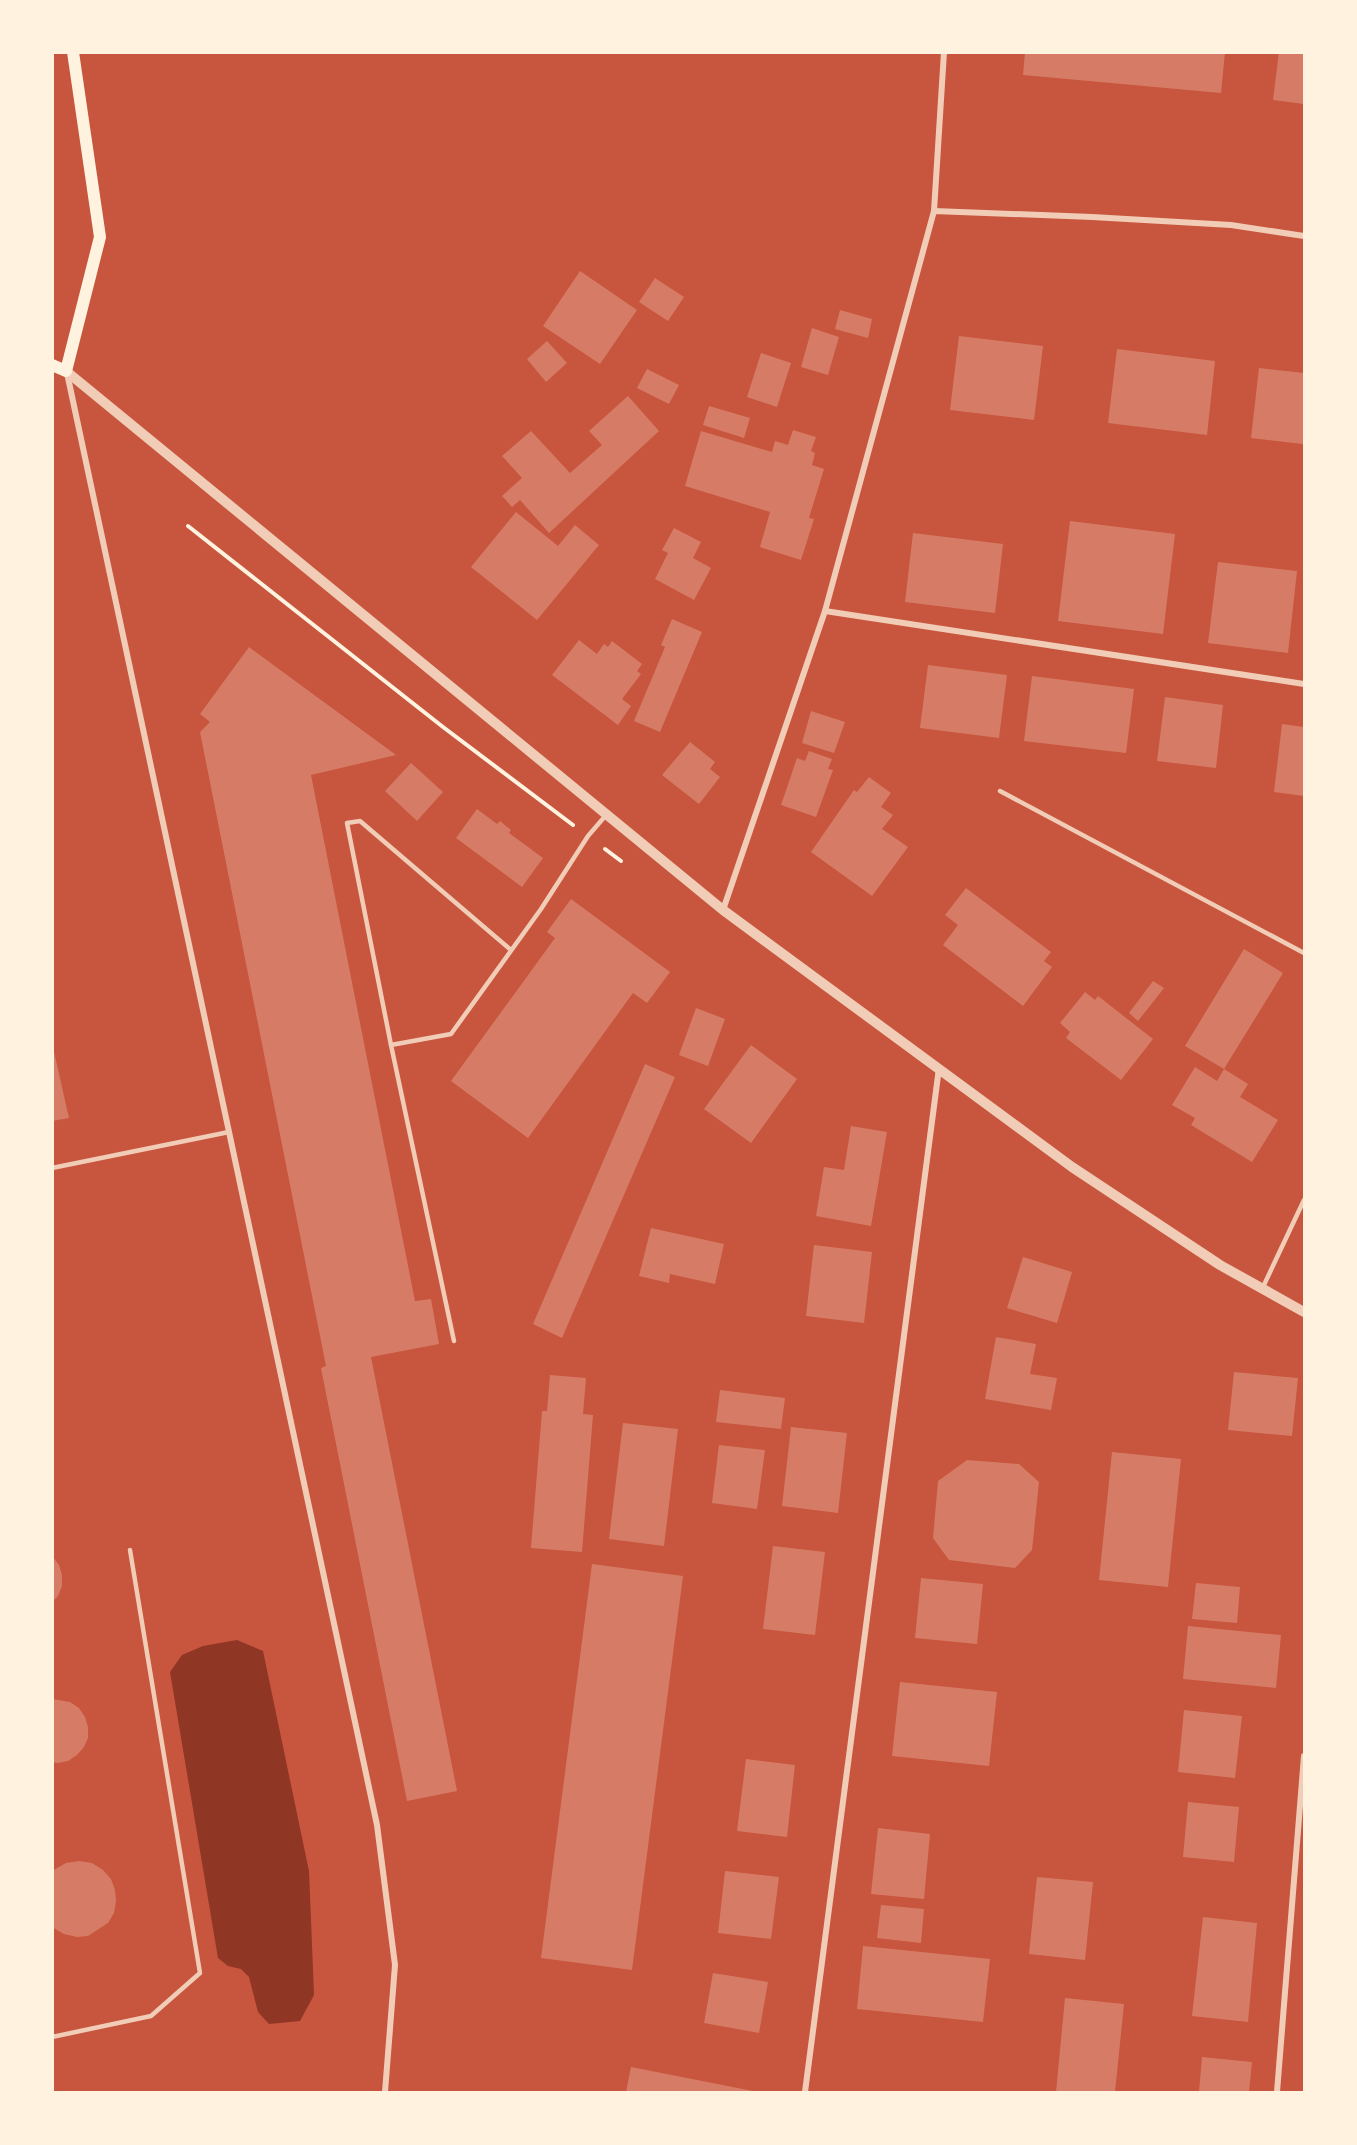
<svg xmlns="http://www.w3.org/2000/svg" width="1357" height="2145" viewBox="0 0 1357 2145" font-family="Ubuntu,sans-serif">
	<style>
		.water { fill: #8f3625 }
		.building { fill: #d67c66 }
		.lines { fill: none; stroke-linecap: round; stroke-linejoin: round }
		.path { stroke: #fff3e0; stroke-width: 4 }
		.service { stroke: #f1ccb7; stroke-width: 4.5 }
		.minor { stroke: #f1ccb7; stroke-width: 6 }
		.tertiary { stroke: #f1ccb7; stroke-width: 10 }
		.secondary { stroke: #fff3e0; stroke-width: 12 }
	</style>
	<rect width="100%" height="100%" fill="#c8553d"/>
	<polygon class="water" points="237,1640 263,1651 309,1871 314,1995 300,2021 269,2024 258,2012 249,1977 241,1969 228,1966 218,1958 170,1672 182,1655 203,1646"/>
	<g class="building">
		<polygon points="1025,52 1225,52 1221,93 1023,75"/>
		<polygon points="1279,52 1304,52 1304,104 1273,100"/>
		<polygon points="580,271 637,310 600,364 543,326"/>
		<polygon points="655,278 684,297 668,321 639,302"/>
		<polygon points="840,310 872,319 868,338 835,329"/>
		<polygon points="812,328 839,337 828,375 801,367"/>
		<polygon points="959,336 1043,346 1034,420 950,410"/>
		<polygon points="547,341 567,363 546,382 527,359"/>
		<polygon points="1117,349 1215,361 1207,435 1108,423"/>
		<polygon points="761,353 791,363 777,407 747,397"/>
		<polygon points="1259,368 1304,373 1304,428 1303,444 1251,438"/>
		<polygon points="647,369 679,385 669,404 637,388"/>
		<polygon points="628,396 659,431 549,533 520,500 512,507 502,496 522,478 502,456 531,431 570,473 602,445 589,431"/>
		<polygon points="709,406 750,418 744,438 703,425"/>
		<polygon points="793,430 816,437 811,451 815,453 812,465 824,469 809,518 814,519 801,560 760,547 770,512 685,486 701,431 772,452 775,441 788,445"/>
		<polygon points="516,512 558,546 575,525 599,545 537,620 471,567"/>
		<polygon points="1070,521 1175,534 1163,634 1058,621"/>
		<polygon points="674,528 701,542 693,558 711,568 694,600 655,579 668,553 662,550"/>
		<polygon points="913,533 1003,544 995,613 905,602"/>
		<polygon points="1218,562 1297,571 1288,653 1208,643"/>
		<polygon points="672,619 702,632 660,732 634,721 665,647 661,645"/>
		<polygon points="579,640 597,654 604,644 608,647 612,641 642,664 637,671 641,674 622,699 631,706 618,725 552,675"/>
		<polygon points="249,647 396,755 311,775 415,1301 431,1299 439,1344 371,1357 457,1791 407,1801 321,1368 326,1366 200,732 210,722 200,714"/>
		<polygon points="928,665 1007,675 999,738 920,728"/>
		<polygon points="1032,676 1134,689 1126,753 1024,741"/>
		<polygon points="1165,697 1223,705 1216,768 1157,761"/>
		<polygon points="811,711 845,722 834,753 802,743"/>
		<polygon points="1282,724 1304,727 1304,796 1274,792"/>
		<polygon points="690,742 715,762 710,769 720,777 699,804 662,775"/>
		<polygon points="809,751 832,759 828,769 833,770 816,817 781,805 797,758 805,761"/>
		<polygon points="411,763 443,792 417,821 385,791"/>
		<polygon points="869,777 891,793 881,807 893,815 882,829 908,847 872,896 811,852 854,790 857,792"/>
		<polygon points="477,809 497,824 500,821 511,830 509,833 543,858 522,887 456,838"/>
		<polygon points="966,888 1051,952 1044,961 1052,967 1023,1006 943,945 958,925 945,915"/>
		<polygon points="571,899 670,972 647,1003 633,993 528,1138 451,1081 555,938 547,932"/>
		<polygon points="1244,949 1283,973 1224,1069 1248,1084 1240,1097 1278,1120 1252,1162 1191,1125 1195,1118 1172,1105 1195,1067 1217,1081 1224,1069 1185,1046"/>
		<polygon points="1153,981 1164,988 1138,1021 1129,1013"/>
		<polygon points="1085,992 1095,1000 1098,996 1153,1039 1121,1080 1066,1038 1070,1032 1060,1023"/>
		<polygon points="696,1008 725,1019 708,1066 679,1055"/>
		<polygon points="52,1043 69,1118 52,1121"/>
		<polygon points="751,1045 797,1079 751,1143 704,1109"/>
		<polygon points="645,1064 675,1077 562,1338 533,1324"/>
		<polygon points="851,1126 887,1132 871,1226 816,1216 824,1167 844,1170"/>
		<polygon points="651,1228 724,1244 715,1284 670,1274 669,1283 639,1276"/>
		<polygon points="814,1245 872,1252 864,1323 806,1316"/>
		<polygon points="1023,1257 1072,1272 1057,1323 1007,1308"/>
		<polygon points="996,1337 1036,1344 1030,1374 1057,1378 1051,1410 985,1399"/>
		<polygon points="1234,1372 1298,1378 1292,1436 1228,1430"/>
		<polygon points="550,1375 586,1378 583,1414 593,1415 582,1552 531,1548 542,1411 547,1411"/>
		<polygon points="720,1390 785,1398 781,1429 716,1422"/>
		<polygon points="623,1423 678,1429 664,1546 609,1539"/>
		<polygon points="791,1427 847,1433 838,1513 782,1506"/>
		<polygon points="719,1445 765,1450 757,1509 712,1503"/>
		<polygon points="1112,1452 1181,1459 1168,1587 1099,1580"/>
		<polygon points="967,1460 1019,1464 1039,1482 1032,1550 1015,1568 949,1560 933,1538 938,1481"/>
		<polygon points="773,1546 825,1552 815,1635 763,1629"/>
		<polygon points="52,1556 59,1565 62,1575 62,1586 58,1596 52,1602"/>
		<polygon points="592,1564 683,1576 632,1970 541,1958"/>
		<polygon points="921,1578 983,1584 977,1644 915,1638"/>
		<polygon points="1196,1583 1240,1587 1237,1623 1192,1619"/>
		<polygon points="1188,1626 1281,1635 1276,1688 1183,1679"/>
		<polygon points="900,1682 997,1692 989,1766 892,1756"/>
		<polygon points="52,1699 70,1702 79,1708 85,1717 88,1727 88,1738 84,1747 77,1755 68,1761 58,1763 52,1762"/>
		<polygon points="1184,1710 1242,1716 1235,1778 1178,1772"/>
		<polygon points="746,1759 795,1765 787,1837 737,1831"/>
		<polygon points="1188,1802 1239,1807 1234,1862 1183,1857"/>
		<polygon points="878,1828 930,1834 924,1899 871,1894"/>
		<polygon points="79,1861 92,1863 103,1870 111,1879 115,1890 116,1901 114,1913 108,1923 88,1936 77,1937 64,1934 52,1927 52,1871 66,1863"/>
		<polygon points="725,1871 779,1877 771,1939 718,1933"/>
		<polygon points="1037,1877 1093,1882 1085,1960 1029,1954"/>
		<polygon points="881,1905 924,1909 921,1943 877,1938"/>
		<polygon points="1203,1917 1257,1923 1248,2022 1192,2016"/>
		<polygon points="863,1946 990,1959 983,2022 857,2009"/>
		<polygon points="713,1973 768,1982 759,2033 704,2023"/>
		<polygon points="1065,1998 1124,2004 1115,2092 1056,2092"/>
		<polygon points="1202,2057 1252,2062 1249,2092 1199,2092"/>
		<polygon points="631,2067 753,2091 753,2092 626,2092"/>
	</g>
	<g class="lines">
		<g class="path">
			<polyline points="188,526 443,727 573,825"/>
			<polyline points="605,849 621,861"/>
		</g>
		<g class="service">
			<polyline points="1000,791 1304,953"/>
			<polyline points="391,1045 347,823 360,821 511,950"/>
			<polyline points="52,1168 229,1132"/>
			<polyline points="1263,1287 1304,1200"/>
			<polyline points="454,1341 391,1045 451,1034 541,909 588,836 607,814"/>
			<polyline points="52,2037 151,2016 200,1973 130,1550"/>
		</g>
		<g class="minor">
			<polyline points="934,211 944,52"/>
			<polyline points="67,373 377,1825 395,1965 385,2092"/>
			<polyline points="825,611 1304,684"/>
			<polyline points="723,910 825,611 934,211 1092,217 1231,225 1304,236"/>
			<polyline points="805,2092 939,1068"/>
			<polyline points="1277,2092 1304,1756"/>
		</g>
		<polyline class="tertiary" points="66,371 723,910 1072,1167 1220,1265 1304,1312"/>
		<polyline class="secondary" points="52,365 66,371 100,237 73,52"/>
	</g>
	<rect width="1357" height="2145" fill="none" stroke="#fff3e0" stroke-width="108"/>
</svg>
